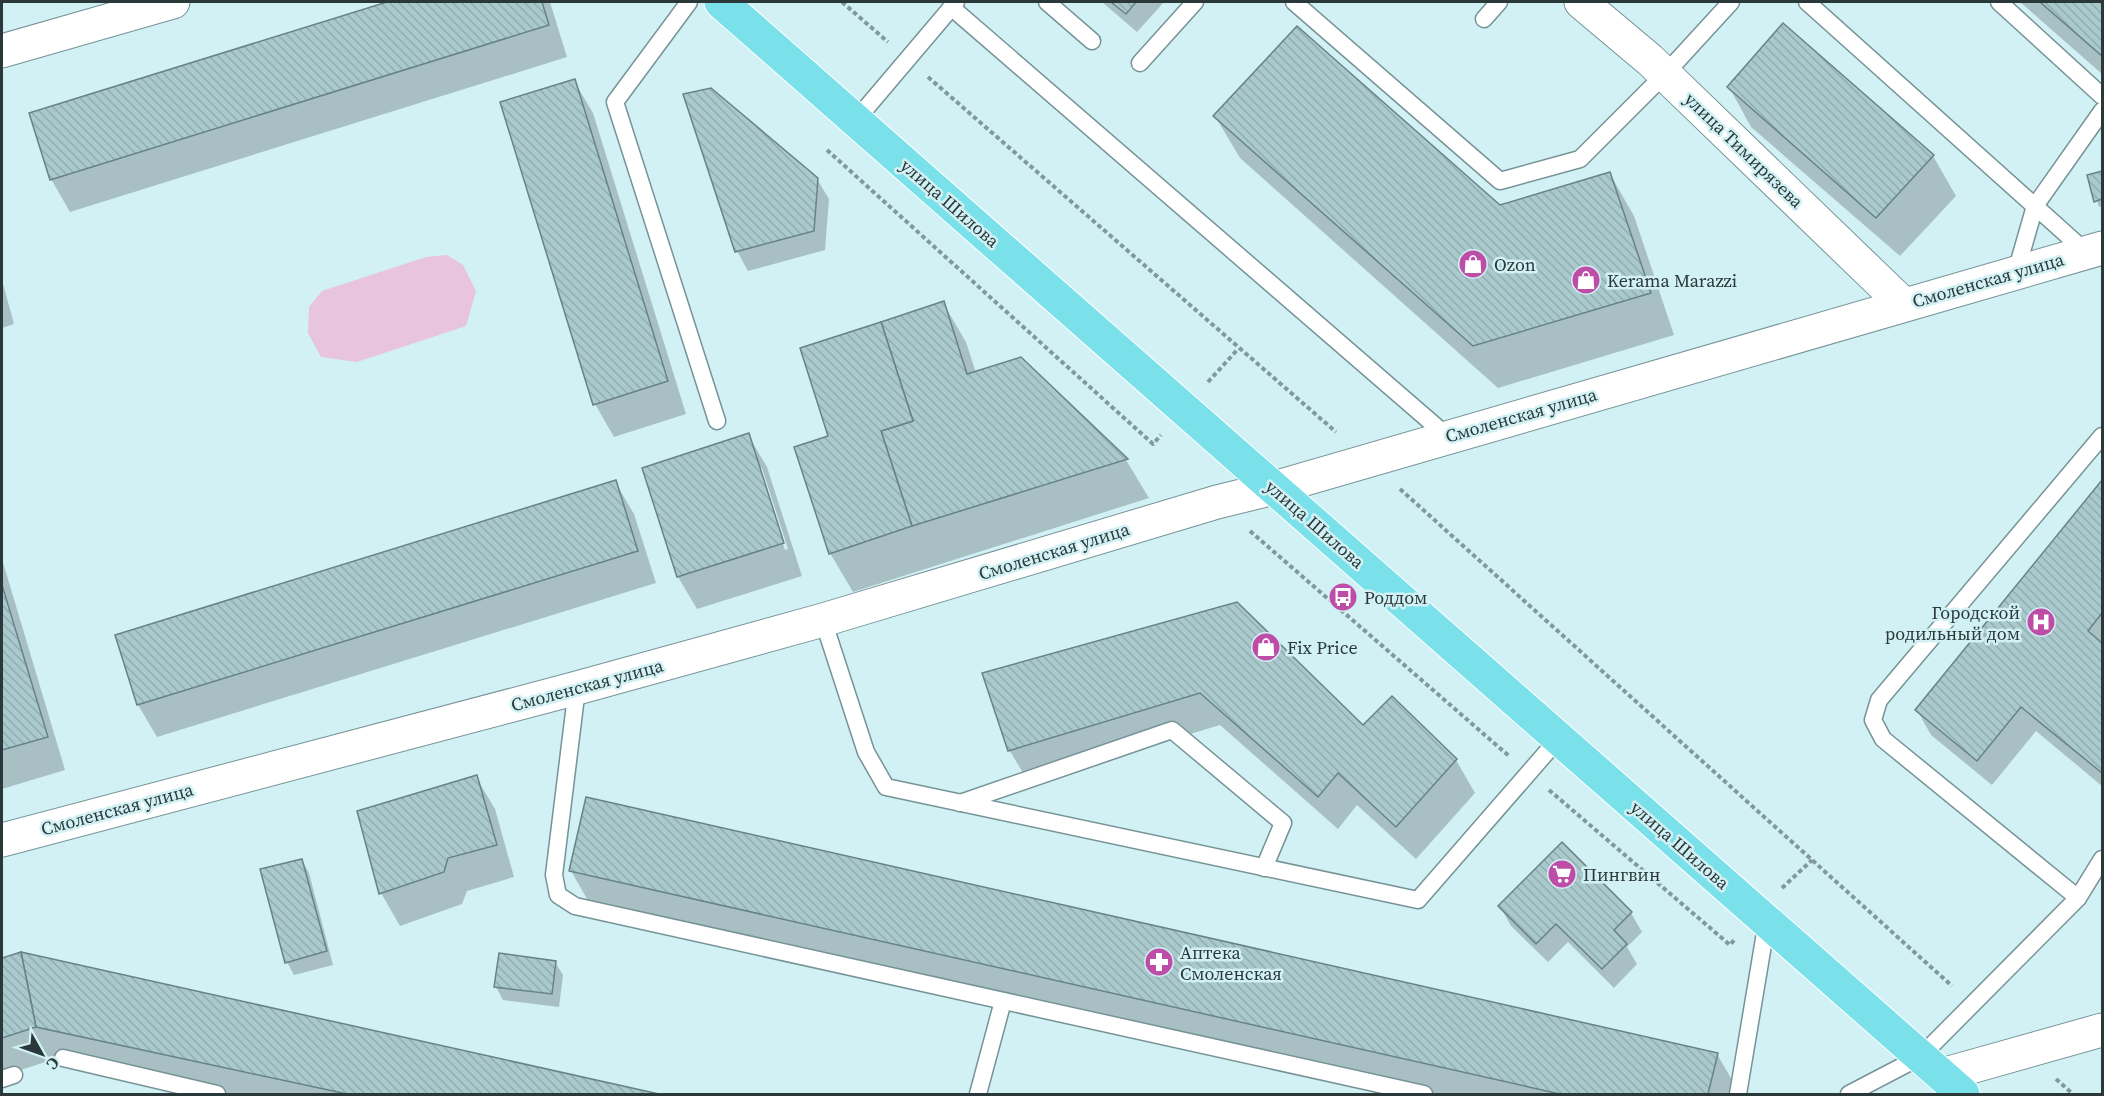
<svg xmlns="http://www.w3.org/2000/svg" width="2104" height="1096" viewBox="0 0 2104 1096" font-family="'Source Serif 4',serif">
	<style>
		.grass { fill: #e8c4de }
		.shadow { fill: #0003; fill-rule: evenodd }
		.building { fill: url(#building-back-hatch); stroke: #678387; stroke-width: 1.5 }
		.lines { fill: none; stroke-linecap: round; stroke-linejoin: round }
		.service-casing { stroke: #769397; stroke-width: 19 }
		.minor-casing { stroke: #769397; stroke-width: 35 }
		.primary-casing { stroke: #fff; stroke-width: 35 }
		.path { stroke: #82999b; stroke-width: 4; stroke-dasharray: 4.5 3; stroke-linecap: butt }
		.service { stroke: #fff; stroke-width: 16 }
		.minor { stroke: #fff; stroke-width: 33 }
		.primary { stroke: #7ae1eb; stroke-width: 33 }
		.labels { text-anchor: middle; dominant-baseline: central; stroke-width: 5; stroke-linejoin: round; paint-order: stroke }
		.street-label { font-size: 18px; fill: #2b3839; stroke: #d2f1f5 }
		.poi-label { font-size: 18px; fill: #2b3839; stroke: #d2f1f5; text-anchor: start }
	</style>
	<defs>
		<pattern id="building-back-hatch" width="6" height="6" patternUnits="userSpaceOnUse" patternTransform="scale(1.5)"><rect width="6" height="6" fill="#aac9cc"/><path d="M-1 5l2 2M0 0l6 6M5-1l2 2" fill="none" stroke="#92adb0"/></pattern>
	</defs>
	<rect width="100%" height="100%" fill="#d2f1f5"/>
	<polygon class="grass" points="447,255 463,265 476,291 466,326 357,362 321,357 308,333 309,307 322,291 426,257"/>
	<g class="shadow">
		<polygon points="392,2 550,2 567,57 70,212 51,179 31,114"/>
		<polygon points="1102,2 1164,2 1137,32"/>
		<polygon points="2020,2 2102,2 2102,74"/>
		<polygon points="1783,25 1933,156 1956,196 1900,256 1751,127 1729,87"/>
		<polygon points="574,81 593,113 686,414 614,437 595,404"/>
		<polygon points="1215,116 1500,207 1610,174 1634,216 1674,335 1498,388 1240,158"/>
		<polygon points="2102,172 2102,206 2099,207 2089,176"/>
		<polygon points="817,179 829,199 825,250 748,271 737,251"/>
		<polygon points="2,280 14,324 2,328"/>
		<polygon points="943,303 966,342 976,373 1021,359 1126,460 1149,498 853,592 830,553 830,437"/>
		<path d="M748 435 767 467 802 576 697 609 678 577 644 469ZM759 468H762L788 549 785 550Z"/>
		<polygon points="615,482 634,514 656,583 157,737 138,705 117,636"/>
		<polygon points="2102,483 2102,786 2036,731 1992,785 1931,735 1917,710"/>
		<polygon points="2,559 65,770 2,789"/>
		<polygon points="1236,603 1363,727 1456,760 1475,793 1416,859 1357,805 1338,829 1220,725 1029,783 1010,751 984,674"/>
		<polygon points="476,777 495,809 514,877 467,891 462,904 400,926 381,893"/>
		<polygon points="1562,844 1631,913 1642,932 1627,947 1637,964 1614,988 1568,942 1548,962 1511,926 1500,906"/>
		<polygon points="302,860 309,873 333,965 294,975 287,962"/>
		<polygon points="571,871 1717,1054 1736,1087 1734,1094 1435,1094 590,904"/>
		<polygon points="21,954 652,1094 217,1094 55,1059 2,1076 2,960"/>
		<polygon points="555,962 563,975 559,1007 503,1000 496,987"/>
	</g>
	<g class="building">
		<polygon points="387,2 542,2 549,25 50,180 29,113"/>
		<polygon points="1111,2 1136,2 1126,14"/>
		<polygon points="2040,2 2102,2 2102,56"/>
		<polygon points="1783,23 1934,155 1876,218 1727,87"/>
		<polygon points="1297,26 1500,205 1610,172 1651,293 1473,346 1213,116"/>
		<polygon points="575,79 668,381 593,405 500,102"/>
		<polygon points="711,88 818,178 814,231 735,252 683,94"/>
		<polygon points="2102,171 2102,199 2094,202 2087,175"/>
		<polygon points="944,301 967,374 1021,357 1128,459 912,526 881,431 913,421 881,322"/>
		<polygon points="881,322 913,421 881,431 912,526 829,554 794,447 828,436 800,348"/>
		<polygon points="749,433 784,543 677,577 642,468"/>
		<polygon points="616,480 638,551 137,705 115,635"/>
		<polygon points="2102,480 2102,613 2088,631 2102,643 2102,773 2021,707 1977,761 1915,710"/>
		<polygon points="2,585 48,737 2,750"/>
		<polygon points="1237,602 1363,725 1392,696 1457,759 1396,827 1338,773 1318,797 1200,693 1008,751 982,673"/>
		<polygon points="477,775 497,845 448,858 444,872 379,894 357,811"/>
		<polygon points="586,797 1718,1053 1708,1094 1560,1094 569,871"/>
		<polygon points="1562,842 1632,912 1614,930 1627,944 1602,969 1556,924 1536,944 1498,906"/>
		<polygon points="302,859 327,951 285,963 260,869"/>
		<polygon points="21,952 659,1094 347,1094 36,1027"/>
		<polygon points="21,952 36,1027 2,1038 2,958"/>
		<polygon points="499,953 556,961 552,994 494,987"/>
	</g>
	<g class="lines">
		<g class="service-casing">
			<g id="service">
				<polyline points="689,2 615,102 717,421"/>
				<polyline points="1047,2 1092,41"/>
				<polyline points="1294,2 1500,181 1580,159 1665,74 1731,2"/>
				<polyline points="1807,2 2086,252"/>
				<polyline points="1999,2 2102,96"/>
				<polyline points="951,7 1447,436"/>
				<polyline points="1484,19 1499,2"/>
				<polyline points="1140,63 1195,2"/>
				<polyline points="856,120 956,2"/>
				<polyline points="2016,272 2035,206 2102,111"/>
				<polyline points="823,620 866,752 886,787 1418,900 1559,738"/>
				<polyline points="577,688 554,875 558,895 575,906 1424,1094"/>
				<polyline points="960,803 1172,730 1283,823 1264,868"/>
				<polyline points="2078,898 1883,739 1873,720 1879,700 2102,436"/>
				<polyline points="63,1058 217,1094"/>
				<polyline points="2,1079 14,1075"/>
				<polyline points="978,1094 1003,1001"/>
				<polyline points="1738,1094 1767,921"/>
				<polyline points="1849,1094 1920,1057 2078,898 2102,859"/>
			</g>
		</g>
		<g class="minor-casing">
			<g id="minor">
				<polyline points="1581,2 1650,60 1903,304"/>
				<polyline points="2,51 173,2"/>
				<polyline points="2,840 577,688 823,620 1217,502 1274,488 2102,248"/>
				<polyline points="1942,1075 2102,1030"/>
			</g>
		</g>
		<g class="primary-casing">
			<polyline id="primary" points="721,2 1963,1094"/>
		</g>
		<g class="path">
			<polyline points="842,2 888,42"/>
			<polyline points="928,77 1336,432"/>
			<polyline points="827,150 1153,444 1161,435"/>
			<polyline points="1208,382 1238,349"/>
			<polyline points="1400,489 1952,986"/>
			<polyline points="1250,531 1509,756"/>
			<polyline points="1549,790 1730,945 1734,940"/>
			<polyline points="1782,888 1812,860"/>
			<polyline points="2056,1079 2073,1094"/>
		</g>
		<use href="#service" class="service"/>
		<use href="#minor" class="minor"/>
		<use href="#primary" class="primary"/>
	</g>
	<defs>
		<g id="shop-disc" transform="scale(1.5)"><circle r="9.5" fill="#be4da8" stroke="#d2f1f5"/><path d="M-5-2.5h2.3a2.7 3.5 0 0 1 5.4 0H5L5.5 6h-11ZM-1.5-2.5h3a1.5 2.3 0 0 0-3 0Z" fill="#fff"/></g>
		<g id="bus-disc" transform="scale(1.5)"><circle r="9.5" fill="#be4da8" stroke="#d2f1f5"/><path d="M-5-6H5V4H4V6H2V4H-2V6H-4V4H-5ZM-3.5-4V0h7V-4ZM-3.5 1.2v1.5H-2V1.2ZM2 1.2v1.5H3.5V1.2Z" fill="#fff"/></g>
		<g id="hospital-disc" transform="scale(1.5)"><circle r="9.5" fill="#be4da8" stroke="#d2f1f5"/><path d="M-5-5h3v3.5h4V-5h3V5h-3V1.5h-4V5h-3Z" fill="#fff"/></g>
		<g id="supermarket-disc" transform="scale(1.5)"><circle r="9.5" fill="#be4da8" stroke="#d2f1f5"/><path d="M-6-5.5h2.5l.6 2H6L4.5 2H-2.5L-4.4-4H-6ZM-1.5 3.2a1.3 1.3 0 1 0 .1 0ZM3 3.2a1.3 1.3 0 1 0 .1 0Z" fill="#fff"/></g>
		<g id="pharmacy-disc" transform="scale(1.5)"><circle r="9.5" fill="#be4da8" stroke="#d2f1f5"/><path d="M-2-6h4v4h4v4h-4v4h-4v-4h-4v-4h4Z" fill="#fff"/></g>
	</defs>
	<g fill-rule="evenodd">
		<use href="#shop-disc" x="1473" y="264"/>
		<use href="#shop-disc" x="1586" y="280"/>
		<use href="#bus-disc" x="1343" y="597"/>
		<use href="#hospital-disc" x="2041" y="622"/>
		<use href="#shop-disc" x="1266" y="647"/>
		<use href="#supermarket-disc" x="1562" y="874"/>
		<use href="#pharmacy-disc" x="1159" y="962"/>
	</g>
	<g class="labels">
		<g class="street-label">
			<text transform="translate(1744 150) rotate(44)">улица Тимирязева</text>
			<text transform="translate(950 203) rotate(41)">улица Шилова</text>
			<text transform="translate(1988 280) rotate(-16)">Смоленская улица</text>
			<text transform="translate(1521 415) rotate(-16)">Смоленская улица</text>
			<text transform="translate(1315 524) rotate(41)">улица Шилова</text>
			<text transform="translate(1054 551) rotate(-17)">Смоленская улица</text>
			<text transform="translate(587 685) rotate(-15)">Смоленская улица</text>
			<text transform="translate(117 809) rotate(-15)">Смоленская улица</text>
			<text transform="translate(1680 845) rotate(41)">улица Шилова</text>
		</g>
		<g class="poi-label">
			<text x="1494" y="264">Ozon</text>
			<text x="1607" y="280">Kerama Marazzi</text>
			<text x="1364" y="597">Роддом</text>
			<text x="2020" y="612" text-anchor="end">Городской<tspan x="2020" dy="21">родильный дом</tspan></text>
			<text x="1287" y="647">Fix Price</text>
			<text x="1583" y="874">Пингвин</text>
			<text x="1180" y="952">Аптека<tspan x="1180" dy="21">Смоленская</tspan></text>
		</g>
	</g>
	<rect width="2104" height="1096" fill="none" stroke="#2b3839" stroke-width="6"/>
	<g transform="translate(42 1054) rotate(130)" stroke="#d2f1f5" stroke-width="4.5" paint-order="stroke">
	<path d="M0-4.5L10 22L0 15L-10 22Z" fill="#2b3839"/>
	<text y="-9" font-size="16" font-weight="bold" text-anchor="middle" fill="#2b3839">С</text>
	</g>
</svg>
